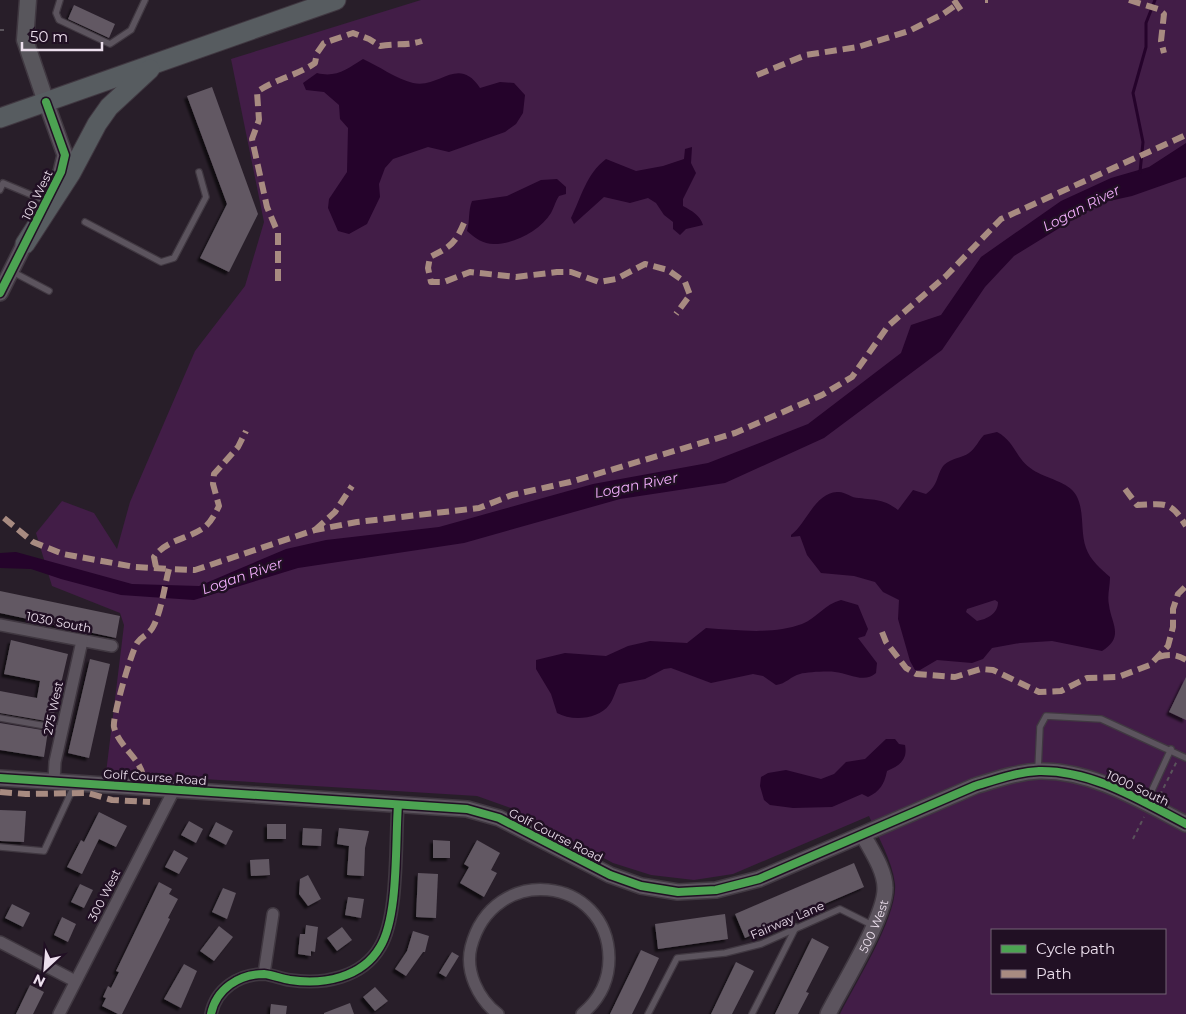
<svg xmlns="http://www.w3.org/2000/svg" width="1186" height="1014" viewBox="0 0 1186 1014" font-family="Montserrat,sans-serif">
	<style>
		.green { fill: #421d47; fill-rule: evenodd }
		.water { fill: #25032b; fill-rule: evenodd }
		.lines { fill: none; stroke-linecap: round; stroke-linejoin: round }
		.stream { stroke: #25032b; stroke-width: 3 }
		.building { fill: #625863; filter: url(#shadow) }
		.service-casing { stroke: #403841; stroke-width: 8 }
		.minor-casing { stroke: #403841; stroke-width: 14 }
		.tertiary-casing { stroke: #403841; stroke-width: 18 }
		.secondary-casing { stroke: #403841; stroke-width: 19 }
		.trunk-casing { stroke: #403841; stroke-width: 21 }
		.path { stroke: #5a545b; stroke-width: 2; stroke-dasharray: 4 4; stroke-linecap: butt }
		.service { stroke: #5c545e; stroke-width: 5.5 }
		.minor { stroke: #5c545e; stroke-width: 11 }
		.tertiary { stroke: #5c545e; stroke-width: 15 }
		.secondary { stroke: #58565c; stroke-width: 16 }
		.trunk { stroke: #575c60; stroke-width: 19 }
		.quiet { stroke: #a88b81; stroke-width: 6; stroke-dasharray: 12 6; stroke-linecap: butt }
		.cycleway-casing { stroke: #211024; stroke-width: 11 }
		.cycleway { stroke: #4ca352; stroke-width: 8 }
		.labels { text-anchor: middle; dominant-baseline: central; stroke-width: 5; stroke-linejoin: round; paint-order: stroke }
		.street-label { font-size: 12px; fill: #ecdfed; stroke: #211024 }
		.water-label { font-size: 14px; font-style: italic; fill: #f3affd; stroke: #211024 }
	</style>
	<defs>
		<filter id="shadow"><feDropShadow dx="-3" dy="3" stdDeviation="1" flood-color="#0009"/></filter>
	</defs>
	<rect width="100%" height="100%" fill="#281e29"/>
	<path class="green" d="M421 0H1186V1014H840C855 984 898 916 895 884 892 860 878 837 869 816L733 874 694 880 651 875 613 863 511 808 477 796 106 773 124 625 120 613 52 586 36 533 62 501 94 513 117 549 130 502 195 351 245 286 264 222 231 59ZM992 930H1165V993H992Z"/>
	<g class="water">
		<path d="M363 59C379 66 396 79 413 83 440 89 458 55 480 88L500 82 514 83 525 95 523 113 516 124 505 132 449 152 428 147 393 159 385 168 379 184 380 197 367 224 349 234 338 231 328 208 329 199 347 172 348 128 340 119 339 105 324 92 306 90 303 83 317 73C336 78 347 69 363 59Z"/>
		<polygon points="1186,143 1186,177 1132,196 1100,203 1014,256 985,287 942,350 824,438 725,483 620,499 464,543 298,568 194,600 121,595 61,579 31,569 0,568 0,553 16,552 132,584 199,586 286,549 326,540 439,527 593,484 708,463 808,424 901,353 911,325 941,315 981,257 1061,201 1111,178 1149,167"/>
		<path d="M692 147 691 163 696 173 683 199V206C692 211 700 215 703 225L686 229 680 235 673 229V222L664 215 656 203 648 198 630 203 604 197 574 224 571 218C581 198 586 174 606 159L636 171 663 166 684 159 685 149Z"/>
		<path d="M557 179 566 187V194L559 196C555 202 554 208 551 213 540 231 514 244 494 244 483 244 475 238 467 231 470 221 468 211 472 201L507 196 541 180Z"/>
		<path d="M997 432C1016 442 1015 459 1033 470 1045 478 1069 482 1076 495 1085 511 1080 531 1086 548 1090 560 1101 569 1110 577 1110 587 1107 596 1109 605 1111 623 1125 637 1102 651L1052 641 1020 643 992 648 983 659 972 663 937 660 920 670H915L910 661 898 619 899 600 883 592 875 582 854 576 821 573 807 555 800 536 791 537V535C806 524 815 493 837 492 845 491 851 498 859 498 875 500 884 499 898 510L913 490 926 494C939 485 936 475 944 465 951 458 962 458 969 453 975 449 979 440 984 435ZM995 600 998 602C998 614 987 619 977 621L966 612 967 609Z"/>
		<path d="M841 600 858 605 868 629 865 636 858 638 877 663 876 673C864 684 849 673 835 672 828 671 807 672 800 674 791 676 786 684 776 685L763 676 753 674 711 683 671 668 664 669 645 679 619 684C615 691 614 699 609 705 598 720 571 721 557 713L551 694 536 669V660L565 653 606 656 628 646 650 641 687 643 706 628C737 630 772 635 802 624 817 618 825 604 841 600Z"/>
		<path d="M886 739H895L899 744 905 745C908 760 899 766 887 771 884 785 880 791 868 797L862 794 832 807 793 808 770 805 764 800 760 786 761 777 768 773 786 770 821 779 834 774 846 762 865 759Z"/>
	</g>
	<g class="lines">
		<polyline class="stream" points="1140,172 1143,142 1133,93 1146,47 1146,23 1155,0"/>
	</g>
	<g class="building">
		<polygon points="74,5 115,24 109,38 68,19"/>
		<polygon points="212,87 258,214 229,272 200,258 227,204 187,96"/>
		<polygon points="0,591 120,616 116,638 0,613"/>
		<polygon points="11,640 68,654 52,722 0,713 0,691 37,698 40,681 4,674"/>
		<polygon points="90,659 110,664 89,758 68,753"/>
		<polygon points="1186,677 1186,720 1169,712"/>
		<polygon points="0,723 48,731 44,757 0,750"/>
		<polygon points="0,810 26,811 24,842 0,841"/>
		<polygon points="99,812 127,826 116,847 99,839 82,874 67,867 81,840 84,842"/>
		<polygon points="189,821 203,829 196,843 181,835"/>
		<polygon points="216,822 233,831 226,845 209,836"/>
		<rect x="267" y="824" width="19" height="15"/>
		<polygon points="303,828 322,829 321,846 302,845"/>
		<polygon points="339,828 369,831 365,848 364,876 347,875 349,846 337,844"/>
		<polygon points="433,840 450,841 450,858 433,858"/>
		<polygon points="477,840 500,853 491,870 497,873 484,897 460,883 469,867 464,864"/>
		<polygon points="174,850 188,858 179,874 165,867"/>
		<polygon points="269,859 270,875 251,876 250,860"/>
		<polygon points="854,863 864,887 745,938 735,914"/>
		<polygon points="418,873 438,874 436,918 416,917"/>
		<polygon points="308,875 321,899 308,906 299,894 300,879"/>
		<polygon points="159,882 172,889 169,894 178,899 168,918 170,919 122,1014 118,1014 102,1006 106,998 103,997 108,986 111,988 119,972 116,971"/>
		<polygon points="80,884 93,890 84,908 71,902"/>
		<polygon points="223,888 236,893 227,919 212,912"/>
		<polygon points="348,897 364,899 361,918 345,915"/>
		<polygon points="12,904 30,913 23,927 5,918"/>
		<polygon points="725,914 728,939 658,949 655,924"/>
		<polygon points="62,917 76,924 68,942 54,935"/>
		<polygon points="306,925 318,927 315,952 311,951 311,956 298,954 300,934 305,934"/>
		<polygon points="219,926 233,937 214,961 200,951"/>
		<polygon points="342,927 352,940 337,951 327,938"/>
		<polygon points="413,931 429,936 425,952 423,952 406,976 395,969 407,951"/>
		<polygon points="812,938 829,947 806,992 809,993 798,1014 775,1014"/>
		<polygon points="641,950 659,958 644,990 632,1014 610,1014"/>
		<polygon points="452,952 459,956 446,977 439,973"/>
		<polygon points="736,962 754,971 732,1014 711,1014"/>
		<polygon points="184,964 197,971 181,1008 164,999"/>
		<polygon points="30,985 44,992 33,1014 16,1014"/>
		<polygon points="375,987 388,1001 375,1011 363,997"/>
		<polygon points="350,1003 354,1014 324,1014 324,1013"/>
		<polygon points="271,1004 287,1006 286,1014 270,1014"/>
	</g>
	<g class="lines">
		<g class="service-casing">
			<g id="service">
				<polyline points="60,0 56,13 59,20 110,44 131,30 145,0"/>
				<polyline points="0,190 3,183 46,201"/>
				<polyline points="85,222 161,262 174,258 206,197 199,172"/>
				<polyline points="11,271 49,291"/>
				<polyline points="0,718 63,729"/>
				<polyline points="1038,769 1040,727 1046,716 1101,719 1186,758"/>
				<polyline points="1147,801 1171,749"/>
				<polyline points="0,847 44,851 75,784"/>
				<polyline points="648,1014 677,958 725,953 761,944 840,909 874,926"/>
				<polyline points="752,1014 796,927"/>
			</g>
		</g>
		<g class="minor-casing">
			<g id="minor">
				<polyline points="0,625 112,646"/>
				<polyline points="54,781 55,762 82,641"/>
				<polyline points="0,942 75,981"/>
				<polyline points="264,974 273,914"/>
				<polyline points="59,1014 174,790"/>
				<path d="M211 1014C216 989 239 974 264 974 273 975 282 979 290 980 323 985 362 978 380 947 399 916 395 842 398 805"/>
				<path d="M498 1014C478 999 465 971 471 947 493 862 608 876 609 958 609 981 599 1000 582 1014"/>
			</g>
		</g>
		<g class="tertiary-casing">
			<g id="tertiary">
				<polyline points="46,102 65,155 61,172 53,188"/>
				<polyline points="0,293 29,235"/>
				<path d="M0 778 467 809 499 818 610 875 641 886 678 892 716 890 759 879 975 786C995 780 1017 772 1039 771 1092 770 1140 800 1186 824"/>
				<path id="s1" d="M828 1014C842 986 886 916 885 888 885 870 871 850 863 835"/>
			</g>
		</g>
		<g class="secondary-casing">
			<polyline id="secondary" points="28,0 25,40 46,102"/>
		</g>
		<g class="trunk-casing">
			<g id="trunk">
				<polyline points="0,118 336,0"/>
				<polyline points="25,244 71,173 97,124 109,107 150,69"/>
			</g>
		</g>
		<g class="path">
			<polyline points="0,30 7,30"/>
			<polyline points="1160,795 1177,761"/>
			<polyline points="1133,839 1144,817"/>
		</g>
		<use href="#service" class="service"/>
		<use href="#minor" class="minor"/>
		<use href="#tertiary" class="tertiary"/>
		<use href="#secondary" class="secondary"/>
		<use href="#trunk" class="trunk"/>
		<g class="quiet">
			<polyline points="954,0 964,15"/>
			<polyline points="985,0 988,0"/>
			<polyline points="1129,0 1158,9 1164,14 1161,41 1164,53"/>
			<polyline points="757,75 806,55 858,47 909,31 943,14 956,5"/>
			<path d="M464 223C455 244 450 247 430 257L428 268 431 282H444L470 272 516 277 557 272H571L599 282 616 279 645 264 668 270 685 282 690 295 676 314"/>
			<path d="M278 281V233L267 207 252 139 259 120 257 92C275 79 296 76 315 63L317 53 324 43 353 33 369 39 380 46C396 43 407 46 422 41"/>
			<path d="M1125 489 1137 505C1166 504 1170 500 1186 526"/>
			<polyline points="4,518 33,542 63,554 135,567 169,569"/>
			<polyline points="315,530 335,512 352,486"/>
			<path d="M156 567 154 557C165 541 186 539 202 529 210 524 215 514 219 506L213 484 214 474 238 447 246 431"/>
			<polyline points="882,632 886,642 906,668 916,674 955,677 981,669 993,670 1039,692 1061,691 1087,678 1118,677 1150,665 1168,646 1173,627 1173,609 1178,594 1186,586"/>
			<path d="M1158 657C1169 654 1176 654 1186 660"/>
			<path d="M143 776C140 758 119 747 114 727 112 718 131 653 137 643 142 635 149 636 154 625 162 608 164 588 169 569L195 570 315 530 357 522 479 508 512 495 570 482 735 433 822 395 852 377 888 326 946 276 1001 219 1186 135"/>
			<polyline points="0,792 26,794 88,793 112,800 150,802"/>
		</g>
		<g class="cycleway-casing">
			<g id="cycleway">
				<polyline points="0,293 61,172 65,155 46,102"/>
				<path d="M0 778 467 809 499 818 610 875 641 886 678 892 716 890 759 879 975 786C995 780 1017 772 1039 771 1092 770 1140 800 1186 824"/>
				<path d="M211 1014C216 989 239 974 264 974 273 975 282 979 290 980 323 985 362 978 380 947 399 916 395 842 398 805"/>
			</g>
		</g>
		<use href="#cycleway" class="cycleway"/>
	</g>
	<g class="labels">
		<g class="street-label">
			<text transform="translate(37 195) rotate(-64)">100 West</text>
			<text transform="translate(59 622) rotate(11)">1030 South</text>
			<text transform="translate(53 708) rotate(-78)">275 West</text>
			<text transform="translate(155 777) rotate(4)">Golf Course Road</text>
			<text transform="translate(1138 788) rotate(25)">1000 South</text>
			<text transform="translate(556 835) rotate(27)">Golf Course Road</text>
			<text transform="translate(104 895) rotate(-63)">300 West</text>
			<text transform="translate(787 920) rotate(-23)">Fairway Lane</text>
			<text stroke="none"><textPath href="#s1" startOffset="99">500 West</textPath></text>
		</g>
		<g class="water-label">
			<text transform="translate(1081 208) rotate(-27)">Logan River</text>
			<text transform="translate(636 485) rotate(-11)">Logan River</text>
			<text transform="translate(242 576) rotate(-19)">Logan River</text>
		</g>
	</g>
	<rect x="991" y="929" width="175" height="65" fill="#211024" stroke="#726374"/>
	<rect x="1001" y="945" width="25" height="8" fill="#4ca352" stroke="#726374"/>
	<text x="1036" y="954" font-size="15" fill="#ecdfed">Cycle path</text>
	<rect x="1001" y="970" width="25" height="8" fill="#a88b81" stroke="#726374"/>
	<text x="1036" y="979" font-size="15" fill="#ecdfed">Path</text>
	<g transform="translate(45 969) rotate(206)" stroke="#211024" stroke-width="4" paint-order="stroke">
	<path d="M0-4L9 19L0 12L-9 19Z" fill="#ecdfed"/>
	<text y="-8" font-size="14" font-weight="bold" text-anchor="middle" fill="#ecdfed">N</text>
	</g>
	<path d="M22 42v8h80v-8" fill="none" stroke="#ecdfed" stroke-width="2.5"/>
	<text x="30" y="42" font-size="15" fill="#ecdfed" stroke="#211024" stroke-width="4" paint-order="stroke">50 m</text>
</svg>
